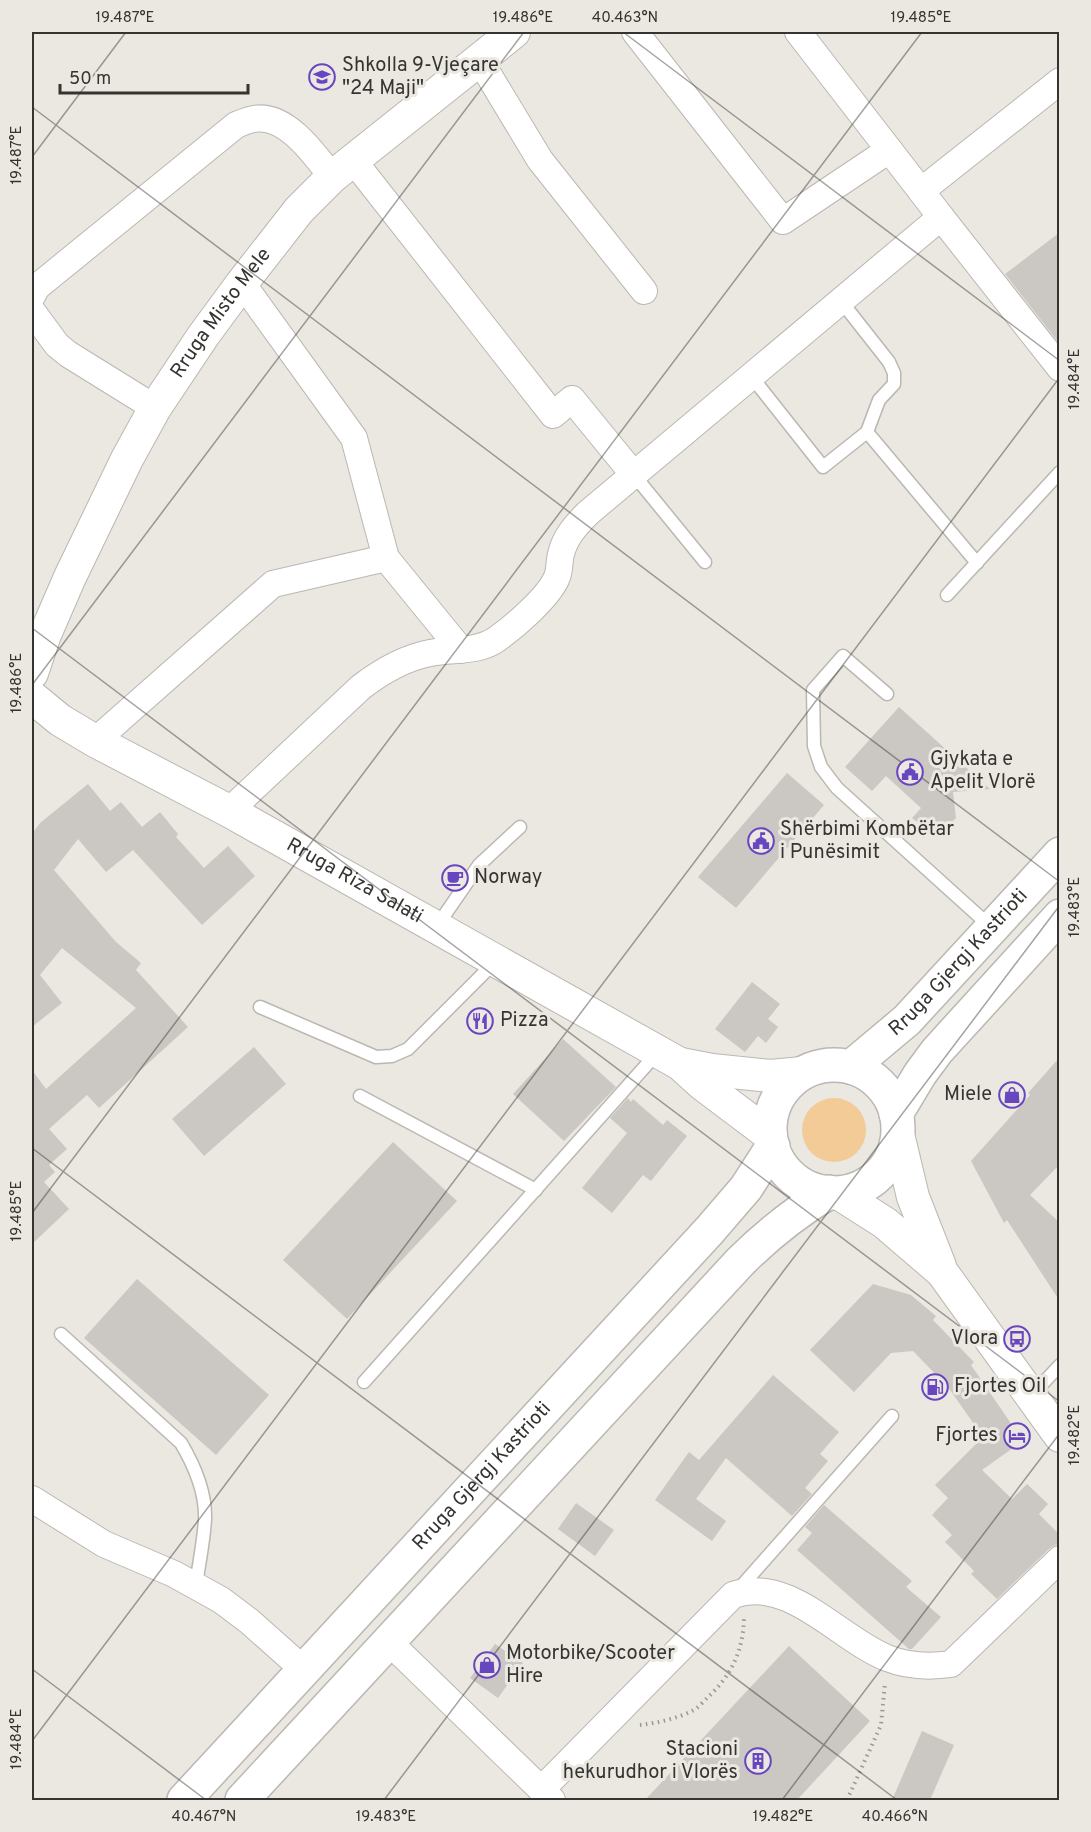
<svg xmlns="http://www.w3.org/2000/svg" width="1091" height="1832" viewBox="0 0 1091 1832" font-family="Overpass,sans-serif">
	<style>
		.green { fill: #f2cb97 }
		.building { fill: #cbc7c2 }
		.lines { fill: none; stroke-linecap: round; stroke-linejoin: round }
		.service-casing { stroke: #bbb7b2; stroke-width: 15 }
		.minor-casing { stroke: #bbb7b2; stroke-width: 28 }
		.tertiary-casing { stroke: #bbb7b2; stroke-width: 34 }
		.primary-casing { stroke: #bbb7b2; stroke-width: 36 }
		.path { stroke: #9b9893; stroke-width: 4; stroke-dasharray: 1.5 4.5; stroke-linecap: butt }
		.service { stroke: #fff; stroke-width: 12 }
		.minor { stroke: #fff; stroke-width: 26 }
		.tertiary { stroke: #fff; stroke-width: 32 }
		.primary { stroke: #fff; stroke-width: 33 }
		.ticks { fill: none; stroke: #353431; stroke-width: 1.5; stroke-opacity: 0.45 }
		.labels { text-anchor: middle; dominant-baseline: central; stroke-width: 6; stroke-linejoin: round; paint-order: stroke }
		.poi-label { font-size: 20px; fill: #353431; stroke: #ebe7e1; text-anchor: start }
		.street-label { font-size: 20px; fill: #353431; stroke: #ebe7e1 }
		.neatline { fill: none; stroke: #353431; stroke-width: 2 }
		.ticks-label { font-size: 15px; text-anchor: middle; fill: #353431 }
	</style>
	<rect width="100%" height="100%" fill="#ebe7e1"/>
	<circle class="green" cx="834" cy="1130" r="32"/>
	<g class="building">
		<polygon points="1059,233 1059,343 1005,274"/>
		<polygon points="899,707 990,789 953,792 956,818 942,831 926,829 912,818 921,808 886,776 872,791 845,767"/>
		<polygon points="787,773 824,805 736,908 698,877"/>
		<polygon points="88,784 110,811 121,802 142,827 160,812 178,834 176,837 204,868 228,846 255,876 202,925 133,850 106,872 78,839 54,870 116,942 141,963 136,970 188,1027 99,1108 87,1095 49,1129 67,1149 49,1165 55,1172 44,1182 69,1209 32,1244 32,1070 46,1089 136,1008 62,948 40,975 62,1003 32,1027 32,834 40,823"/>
		<polygon points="752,982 780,1004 768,1019 778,1027 766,1043 758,1036 745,1052 715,1029"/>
		<polygon points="563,1039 616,1087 564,1141 513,1094"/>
		<polygon points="254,1047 286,1084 204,1156 172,1119"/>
		<polygon points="1059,1058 1059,1165 1030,1195 1059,1222 1059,1300 1007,1220 1004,1223 971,1161 1030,1095 1028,1093"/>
		<polygon points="628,1098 631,1102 633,1099 663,1125 667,1120 687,1136 651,1181 643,1175 612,1213 582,1188 627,1133 610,1118"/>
		<polygon points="393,1142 457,1201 347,1319 283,1260"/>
		<polygon points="137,1279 269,1395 216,1455 84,1338"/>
		<polygon points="873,1284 911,1295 936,1316 933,1320 974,1362 971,1365 1023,1441 982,1470 1012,1499 1027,1484 1048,1504 1039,1514 1059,1534 1059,1543 1050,1548 997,1599 971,1574 974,1571 945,1542 952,1535 932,1515 948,1498 935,1485 983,1437 948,1387 913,1351 891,1353 854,1392 810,1350"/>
		<polygon points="773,1375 839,1432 820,1454 828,1461 805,1488 812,1494 792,1516 726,1458 696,1499 726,1521 712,1541 655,1500 689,1452 699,1460"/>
		<polygon points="576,1503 614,1530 595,1556 558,1529"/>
		<polygon points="824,1505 912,1581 906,1587 941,1617 912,1649 909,1649 797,1550 812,1533 805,1527"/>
		<polygon points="495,1644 523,1663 498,1698 470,1678"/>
		<polygon points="789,1646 870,1721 797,1800 645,1800"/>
		<polygon points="922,1731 954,1745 930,1800 892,1800"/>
	</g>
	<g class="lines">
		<g class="service-casing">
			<g id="service">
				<polyline points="841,301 889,362 894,373 894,384 879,400 867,432"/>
				<polyline points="751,376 823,467 867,432 977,563"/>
				<polyline points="634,475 705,562"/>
				<polyline points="947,595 1060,472"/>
				<polyline points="887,694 843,656 813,690 814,746 821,767 837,788 992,928"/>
				<polyline points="437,926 479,865 520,827"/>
				<polyline points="260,1007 376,1057 392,1056 408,1049 495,962"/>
				<polyline points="360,1096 536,1190"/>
				<path d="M61 1334 181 1443C194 1465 206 1492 205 1519 204 1540 199 1563 196 1585"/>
				<polyline points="364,1382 658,1052"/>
				<polyline points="1032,1395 1060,1365"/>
				<polyline points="738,1590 892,1416"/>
			</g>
		</g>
		<g class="minor-casing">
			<g id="minor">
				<polyline points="635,32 783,221 889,150"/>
				<polyline points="798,32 921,191"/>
				<polyline points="479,59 540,160 644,291"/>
				<polyline points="353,160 553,415 572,399 634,475"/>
				<polyline points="941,217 1060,368"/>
				<polyline points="242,283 354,438 386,558 461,650"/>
				<path d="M32 296 37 287 236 125C241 123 248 120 254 119 286 113 315 155 332 177"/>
				<polyline points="32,311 57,345 68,354 155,408"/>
				<polyline points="95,741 273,584 386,558"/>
				<path d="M229 811 361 687C382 671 404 658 430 653 453 648 477 653 497 639 515 626 549 597 557 577 560 570 559 561 561 554 565 537 576 525 588 513L941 217 921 191 1060 81"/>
				<polyline points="32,1499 104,1544 174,1574 221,1600 249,1621 304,1670"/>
				<polyline points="389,1642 552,1800"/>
				<path d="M541 1790 733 1595C789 1575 839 1639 887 1658 907 1666 930 1667 951 1664L1060 1559"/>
			</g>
		</g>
		<g class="tertiary-casing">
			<g id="tertiary">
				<path id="s1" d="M32 673 44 637 70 577 127 459 155 408 203 336 242 283 299 210 332 177 514 32"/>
				<path id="s2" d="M32 697 60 720 95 741 229 811 680 1064 702 1084 771 1136"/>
				<polyline points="681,1064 712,1070 770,1076 803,1073"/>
				<polyline points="898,1134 913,1197 940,1266"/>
				<polyline points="838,1193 885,1223 942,1272 1060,1436"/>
			</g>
		</g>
		<g class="primary-casing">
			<g id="primary">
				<circle cx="834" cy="1129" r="64"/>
				<path id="s3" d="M851 1067 907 1020 1060 854"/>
				<polyline points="896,1114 920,1074 937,1051 1060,916"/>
				<path id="s4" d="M184 1800 709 1231 746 1188 773 1146"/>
				<path d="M242 1800 740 1262C767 1235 796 1212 829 1192"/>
			</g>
		</g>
		<g class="path">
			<path d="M640 1725C658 1723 679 1718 694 1710 699 1707 704 1701 708 1697 731 1676 743 1651 744 1619"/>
			<polyline points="847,1800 881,1725 885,1683"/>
		</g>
		<use href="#service" class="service"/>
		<use href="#minor" class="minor"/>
		<use href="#tertiary" class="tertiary"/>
		<use href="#primary" class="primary"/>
	</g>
	<path class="ticks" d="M623 32 1060 361M32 107 1060 882M32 157 126 32M32 628 1060 1402M32 685 524 32M32 1148 897 1800M32 1213 922 32M32 1669 206 1800M32 1741 1060 377M384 1800 1060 905M782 1800 1060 1433"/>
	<defs>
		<g id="school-ring" transform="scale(1.35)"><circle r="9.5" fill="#ebe7e1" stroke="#6846bf" stroke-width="1.5"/><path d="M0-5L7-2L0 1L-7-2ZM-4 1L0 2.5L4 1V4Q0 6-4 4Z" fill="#6846bf"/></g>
		<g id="civic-ring" transform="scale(1.35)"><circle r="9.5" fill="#ebe7e1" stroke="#6846bf" stroke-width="1.5"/><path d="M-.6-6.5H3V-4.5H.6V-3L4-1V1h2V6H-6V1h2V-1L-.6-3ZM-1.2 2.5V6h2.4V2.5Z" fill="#6846bf"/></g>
		<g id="cafe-ring" transform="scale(1.35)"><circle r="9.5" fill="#ebe7e1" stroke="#6846bf" stroke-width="1.5"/><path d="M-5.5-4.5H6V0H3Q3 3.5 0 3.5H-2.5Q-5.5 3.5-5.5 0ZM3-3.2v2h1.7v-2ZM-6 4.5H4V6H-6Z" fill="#6846bf"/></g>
		<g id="restaurant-ring" transform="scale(1.35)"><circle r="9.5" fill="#ebe7e1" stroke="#6846bf" stroke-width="1.5"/><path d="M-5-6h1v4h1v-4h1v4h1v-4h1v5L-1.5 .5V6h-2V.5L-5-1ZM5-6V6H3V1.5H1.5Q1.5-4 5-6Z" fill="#6846bf"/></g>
		<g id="shop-ring" transform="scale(1.35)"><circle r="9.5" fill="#ebe7e1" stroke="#6846bf" stroke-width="1.5"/><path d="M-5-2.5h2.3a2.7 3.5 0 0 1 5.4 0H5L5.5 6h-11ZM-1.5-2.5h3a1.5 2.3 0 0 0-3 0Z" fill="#6846bf"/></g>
		<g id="bus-ring" transform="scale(1.35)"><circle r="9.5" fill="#ebe7e1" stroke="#6846bf" stroke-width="1.5"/><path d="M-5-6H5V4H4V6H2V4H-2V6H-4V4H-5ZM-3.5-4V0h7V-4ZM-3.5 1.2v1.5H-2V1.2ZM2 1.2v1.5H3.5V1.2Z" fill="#6846bf"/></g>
		<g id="fuel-ring" transform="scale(1.35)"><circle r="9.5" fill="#ebe7e1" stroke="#6846bf" stroke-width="1.5"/><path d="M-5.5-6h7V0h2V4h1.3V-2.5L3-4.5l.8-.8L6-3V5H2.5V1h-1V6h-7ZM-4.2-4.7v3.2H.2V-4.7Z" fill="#6846bf"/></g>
		<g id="hotel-ring" transform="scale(1.35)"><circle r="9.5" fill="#ebe7e1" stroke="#6846bf" stroke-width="1.5"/><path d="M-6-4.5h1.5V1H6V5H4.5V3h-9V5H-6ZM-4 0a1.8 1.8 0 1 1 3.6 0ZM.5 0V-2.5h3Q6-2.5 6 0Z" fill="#6846bf"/></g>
		<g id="building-ring" transform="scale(1.35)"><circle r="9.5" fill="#ebe7e1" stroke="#6846bf" stroke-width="1.5"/><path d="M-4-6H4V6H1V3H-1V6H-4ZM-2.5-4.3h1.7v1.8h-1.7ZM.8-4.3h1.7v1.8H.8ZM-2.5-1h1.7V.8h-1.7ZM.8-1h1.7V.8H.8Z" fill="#6846bf"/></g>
	</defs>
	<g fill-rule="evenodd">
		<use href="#school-ring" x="322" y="77"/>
		<use href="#civic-ring" x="910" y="772"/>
		<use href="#civic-ring" x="761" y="841"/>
		<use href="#cafe-ring" x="455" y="878"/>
		<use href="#restaurant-ring" x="480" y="1021"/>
		<use href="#shop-ring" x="1012" y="1095"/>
		<use href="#bus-ring" x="1017" y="1339"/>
		<use href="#fuel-ring" x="935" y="1387"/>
		<use href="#hotel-ring" x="1017" y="1436"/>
		<use href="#shop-ring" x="487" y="1665"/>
		<use href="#building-ring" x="758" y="1761"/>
	</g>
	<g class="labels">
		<g class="poi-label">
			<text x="342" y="66">Shkolla 9-Vjeçare<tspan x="342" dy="23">"24 Maji"</tspan></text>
			<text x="930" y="760">Gjykata e<tspan x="930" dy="23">Apelit Vlorë</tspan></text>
			<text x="780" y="830">Shërbimi Kombëtar<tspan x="780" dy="23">i Punësimit</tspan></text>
			<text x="474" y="878">Norway</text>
			<text x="500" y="1021">Pizza</text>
			<text x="992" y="1095" text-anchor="end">Miele</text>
			<text x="998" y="1339" text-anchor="end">Vlora</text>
			<text x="954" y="1387">Fjortes Oil</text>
			<text x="998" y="1436" text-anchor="end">Fjortes</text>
			<text x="506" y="1654">Motorbike/Scooter<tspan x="506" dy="23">Hire</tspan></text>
			<text x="738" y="1750" text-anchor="end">Stacioni<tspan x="738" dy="23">hekurudhor i Vlorës</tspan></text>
		</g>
		<g class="street-label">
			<text stroke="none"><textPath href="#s1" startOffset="408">Rruga Misto Mele</textPath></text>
			<text stroke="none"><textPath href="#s2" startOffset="372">Rruga Riza Salati</textPath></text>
			<text stroke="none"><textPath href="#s3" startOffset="150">Rruga Gjergj Kastrioti</textPath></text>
			<text stroke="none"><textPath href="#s4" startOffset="440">Rruga Gjergj Kastrioti</textPath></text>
		</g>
	</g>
	<rect width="1091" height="1832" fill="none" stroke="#ebe7e1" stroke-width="66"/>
	<path d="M60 84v9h188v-9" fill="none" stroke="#353431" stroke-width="3"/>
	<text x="69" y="84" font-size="18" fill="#353431" stroke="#ebe7e1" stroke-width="4.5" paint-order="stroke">50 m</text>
	<rect x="33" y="33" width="1025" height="1766" class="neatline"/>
	<g class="ticks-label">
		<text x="125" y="22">19.487°E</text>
		<text x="523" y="22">19.486°E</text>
		<text x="625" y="22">40.463°N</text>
		<text x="921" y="22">19.485°E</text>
		<text transform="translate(16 155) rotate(-90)" y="5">19.487°E</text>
		<text transform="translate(1074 379) rotate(-90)" y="5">19.484°E</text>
		<text transform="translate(16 683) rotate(-90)" y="5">19.486°E</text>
		<text transform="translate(1074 907) rotate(-90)" y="5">19.483°E</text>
		<text transform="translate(16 1211) rotate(-90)" y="5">19.485°E</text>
		<text transform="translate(1074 1435) rotate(-90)" y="5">19.482°E</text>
		<text transform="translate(16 1739) rotate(-90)" y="5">19.484°E</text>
		<text x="204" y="1821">40.467°N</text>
		<text x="386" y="1821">19.483°E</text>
		<text x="783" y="1821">19.482°E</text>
		<text x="895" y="1821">40.466°N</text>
	</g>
</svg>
